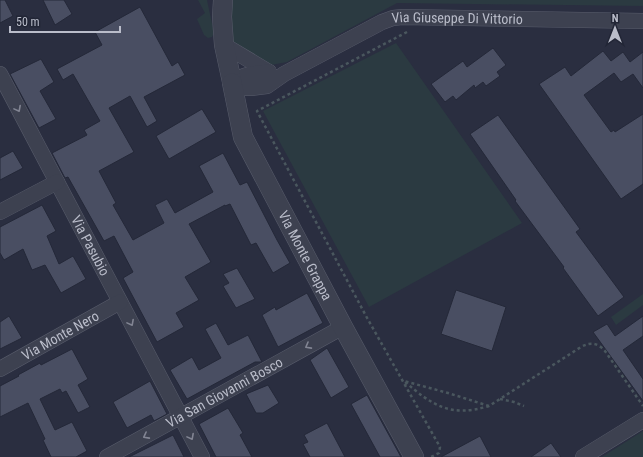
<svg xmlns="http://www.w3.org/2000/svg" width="643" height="457" viewBox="0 0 643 457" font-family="'Roboto Condensed',sans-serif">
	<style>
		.green { fill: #2b3a41 }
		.building { fill: #494e62; stroke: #242838 }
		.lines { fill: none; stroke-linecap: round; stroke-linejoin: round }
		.minor-casing { stroke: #585c6b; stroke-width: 16 }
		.tertiary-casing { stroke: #585c6b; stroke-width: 20 }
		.path { stroke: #4a575e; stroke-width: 2.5; stroke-dasharray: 3 3; stroke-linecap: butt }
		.minor { stroke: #3d4150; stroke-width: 15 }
		.tertiary { stroke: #3d4150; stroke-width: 19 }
		.oneway { stroke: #828593 }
		.labels { text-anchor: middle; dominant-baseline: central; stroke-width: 3.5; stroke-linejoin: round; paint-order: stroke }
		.street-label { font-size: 14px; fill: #babdca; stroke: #222636 }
	</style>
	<rect width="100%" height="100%" fill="#2a2e40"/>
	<g class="green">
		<polygon points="198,0 207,0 214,33 212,37 208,38 204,35 197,19 205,13"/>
		<polygon points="230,0 643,0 643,6 397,3 287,62 271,65 232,42"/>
		<polygon points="396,43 522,223 369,307 263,111"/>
		<polygon points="643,294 643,305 616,325 611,317"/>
		<polygon points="643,431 643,457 602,457"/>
	</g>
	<g class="building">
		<polygon points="0,0 5,0 13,16 0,23"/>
		<polygon points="43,0 64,0 72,14 55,25"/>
		<polygon points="140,7 172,66 178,62 185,75 144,97 157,121 147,127 130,96 109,108 134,152 99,171 116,203 113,205 133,240 164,223 155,205 167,199 175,213 213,192 199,166 223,153 240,185 247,182 277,240 290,263 273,273 256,243 251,245 230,204 225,206 225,205 189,224 211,262 185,277 199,300 176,313 184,327 157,342 123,278 133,272 114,236 104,241 68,177 65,178 52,153 87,135 84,130 100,121 73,74 63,80 57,69 102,45 95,32"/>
		<polygon points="493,48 506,65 497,72 500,76 486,86 483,82 475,88 474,85 456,100 453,96 445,102 431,84 463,61 467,67"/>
		<polygon points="603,51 611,61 623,52 630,62 643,52 643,88 633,74 621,82 614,73 584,95 611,132 614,130 615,132 643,114 643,184 621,199 539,84 565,67 571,76"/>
		<polygon points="41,59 54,82 40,91 56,119 39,128 10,74"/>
		<polygon points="202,109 216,132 169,159 156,136"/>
		<polygon points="498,115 580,229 576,232 624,297 598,316 563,268 564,267 515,201 516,200 470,134"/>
		<polygon points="13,151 23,168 0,180 0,158"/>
		<polygon points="42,205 56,231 47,236 59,264 73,256 86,279 61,293 45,265 32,270 23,249 4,260 0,253 0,227"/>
		<polygon points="237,268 255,299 236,308 223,286 229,283 223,274"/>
		<polygon points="456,290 506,307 492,351 441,334"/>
		<polygon points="307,293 323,323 278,347 262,315 275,307 276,310"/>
		<polygon points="9,316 22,338 0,349 0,322"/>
		<polygon points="643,316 643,336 623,350 643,379 643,401 593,332 607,324 615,336"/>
		<polygon points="216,323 228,345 248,335 262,362 255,362 187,399 170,370 192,357 199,370 221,358 205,329"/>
		<polygon points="327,348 349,387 331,398 310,360"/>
		<polygon points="72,349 88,379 78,385 90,407 78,413 66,391 62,393 60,389 40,399 55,430 72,422 87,451 76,457 51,457 43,440 45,439 28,403 0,417 0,386 19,376 18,375 40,363 41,365"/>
		<polygon points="150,381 167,414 154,421 151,415 127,428 113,402"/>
		<polygon points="268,385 279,403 263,413 256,413 246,394"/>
		<polygon points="367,395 401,457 380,457 351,404"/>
		<polygon points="228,408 243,433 240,435 252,457 216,457 199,424"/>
		<polygon points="327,423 345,457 310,457 303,444 308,442 304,435"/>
		<polygon points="173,435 184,457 129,457"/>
		<polygon points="480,436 491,457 441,457"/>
		<polygon points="551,443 561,457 531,457"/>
	</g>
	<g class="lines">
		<g class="minor-casing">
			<g id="minor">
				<polyline points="224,45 269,72"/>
				<path id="s1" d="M269 72C255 73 244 74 232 82V83L241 88H252L267 86 284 74 382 22 393 18 402 17 643 21"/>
				<path id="s2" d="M0 74 202 457"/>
				<polyline points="0,212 57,182"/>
				<path id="s3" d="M0 369 120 302"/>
				<path id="s4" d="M107 457 343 327"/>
				<polyline points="583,457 643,420"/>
			</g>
		</g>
		<g class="tertiary-casing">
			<g id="tertiary">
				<polyline points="223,0 222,17 224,45 232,82"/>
				<path id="s5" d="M232 83 243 137 343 327 414 457"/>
			</g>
		</g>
		<g class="path">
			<polyline points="407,32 257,111 366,316 440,447 439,453 431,457"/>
			<polyline points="500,399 514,402 524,406"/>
			<path d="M489 406 448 393 404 381C432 405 450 418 489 406L581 347C590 342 597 342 605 351L643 406"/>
		</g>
		<use href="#minor" class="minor"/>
		<use href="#tertiary" class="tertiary"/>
	</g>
	<defs><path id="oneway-chevron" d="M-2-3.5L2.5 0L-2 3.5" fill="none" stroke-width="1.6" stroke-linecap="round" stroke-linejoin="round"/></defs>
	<g class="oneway">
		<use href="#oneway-chevron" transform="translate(18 109) rotate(62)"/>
		<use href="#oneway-chevron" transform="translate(131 323) rotate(62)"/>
		<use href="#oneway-chevron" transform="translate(308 346) rotate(151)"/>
		<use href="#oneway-chevron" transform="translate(146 436) rotate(152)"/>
		<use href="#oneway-chevron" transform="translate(191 437) rotate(62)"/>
	</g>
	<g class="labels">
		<g class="street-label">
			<text stroke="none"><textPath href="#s1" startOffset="284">Via Giuseppe Di Vittorio</textPath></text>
			<text stroke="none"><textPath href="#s2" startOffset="194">Via Pasubio</textPath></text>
			<text stroke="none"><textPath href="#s5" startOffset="189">Via Monte Grappa</textPath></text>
			<text stroke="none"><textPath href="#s3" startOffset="69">Via Monte Nero</textPath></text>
			<text stroke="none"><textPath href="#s4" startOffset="134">Via San Giovanni Bosco</textPath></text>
		</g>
	</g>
	<g transform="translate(615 28)" stroke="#222636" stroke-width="3" paint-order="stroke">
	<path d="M0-3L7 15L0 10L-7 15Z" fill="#babdca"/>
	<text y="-6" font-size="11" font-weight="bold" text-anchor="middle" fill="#babdca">N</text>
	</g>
	<path d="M10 26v6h110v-6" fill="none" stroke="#babdca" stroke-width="2"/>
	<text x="16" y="26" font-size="12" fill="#babdca" stroke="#222636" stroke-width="3" paint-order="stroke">50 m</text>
</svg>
